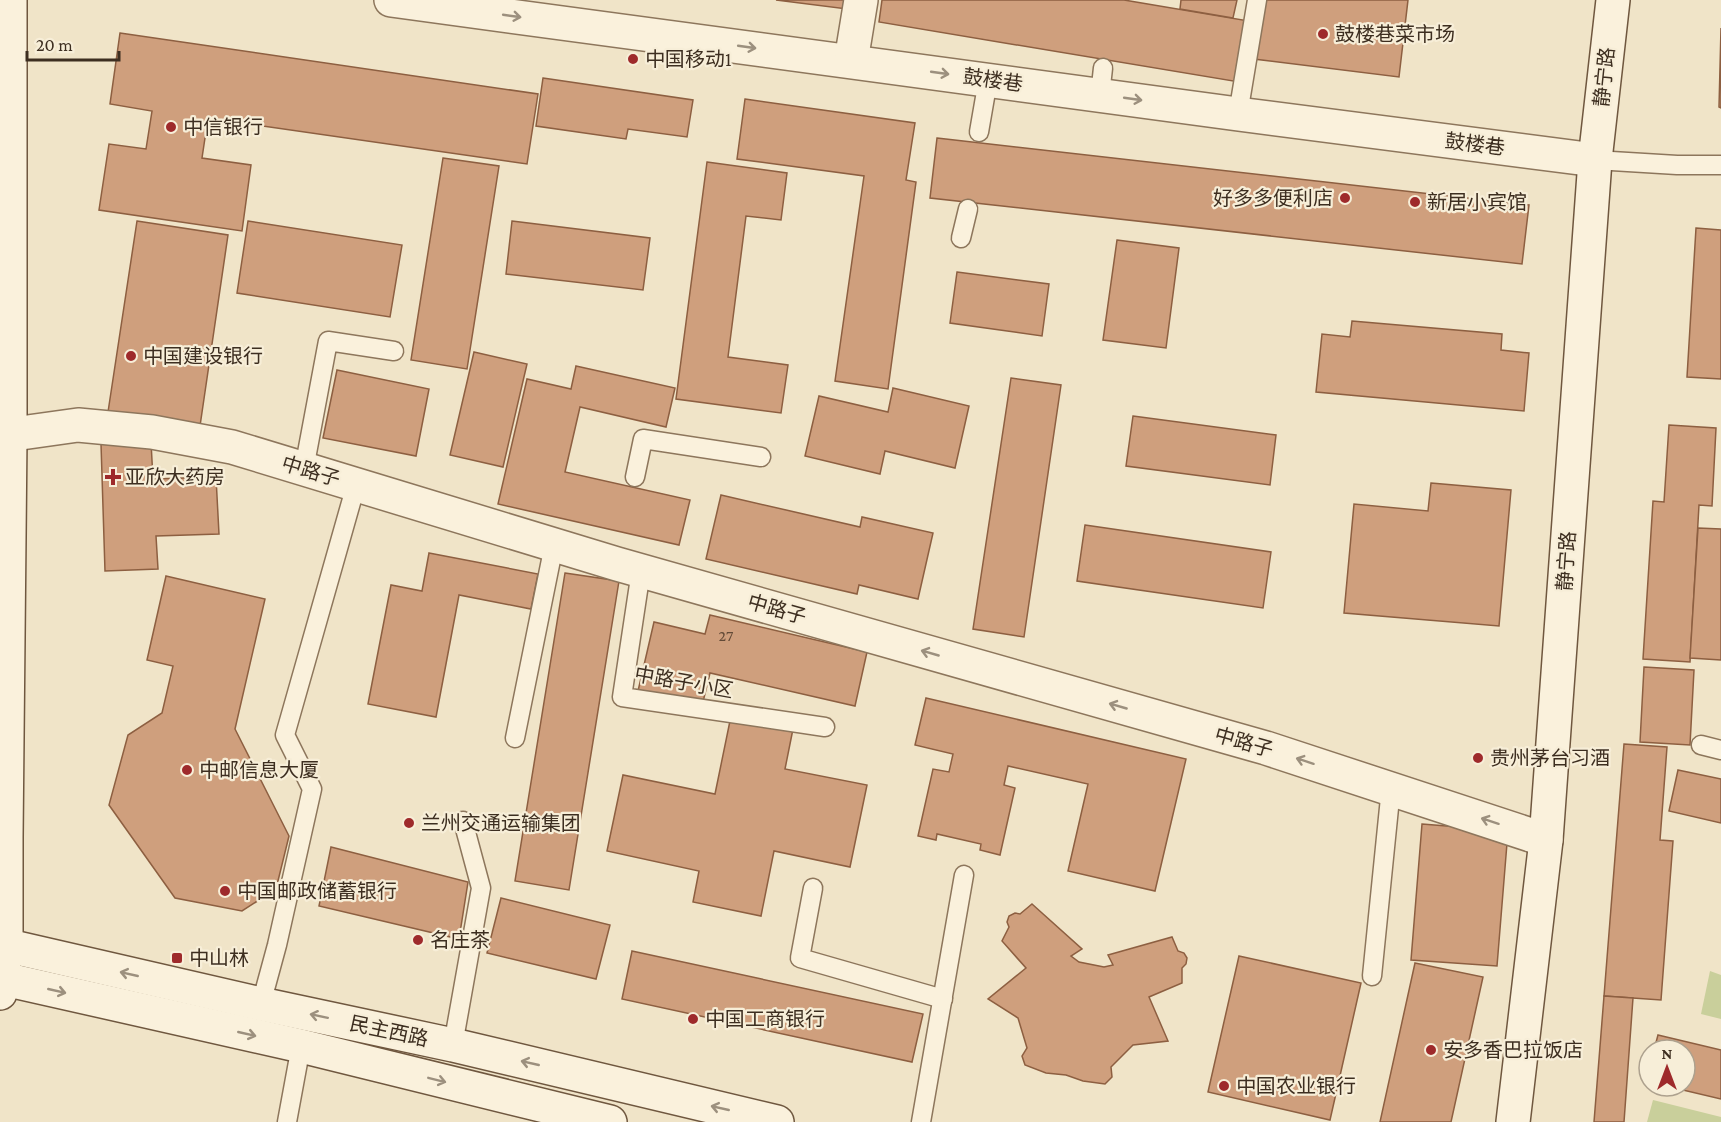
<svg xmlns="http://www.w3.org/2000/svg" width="1721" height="1122" viewBox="0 0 1721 1122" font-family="'Crimson Pro','Noto Sans SC',serif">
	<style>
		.green { fill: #c9cf9b }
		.building { fill: #cf9f7d; stroke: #8d5f41; stroke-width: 1.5 }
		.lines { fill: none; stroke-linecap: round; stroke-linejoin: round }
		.lane-casing { stroke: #8d765c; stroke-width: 21 }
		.street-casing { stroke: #8d765c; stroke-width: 36 }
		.secondary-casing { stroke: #6f573f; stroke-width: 36 }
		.lane { stroke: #faf1dc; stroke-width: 18 }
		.street { stroke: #faf1dc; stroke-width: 33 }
		.secondary { stroke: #faf1dc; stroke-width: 33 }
		.oneway { stroke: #9c907e }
		.poi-dot { fill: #9e2a2b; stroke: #f7eed8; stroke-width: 2 }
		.labels { text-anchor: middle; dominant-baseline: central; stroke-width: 4.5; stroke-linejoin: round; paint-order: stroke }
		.number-label { font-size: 16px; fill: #624a37 }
		.poi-label { font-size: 20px; fill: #3d2e20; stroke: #f7eed8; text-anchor: start }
		.street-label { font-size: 20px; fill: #3d2e20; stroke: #f7eed8 }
	</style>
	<rect width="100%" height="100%" fill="#f0e4c8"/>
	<g class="green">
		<polygon points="1710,971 1721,975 1721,1019 1701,1014"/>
		<polygon points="1653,1100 1721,1117 1721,1122 1647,1122"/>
	</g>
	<g class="building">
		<polygon points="776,0 848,0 847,9"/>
		<polygon points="882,0 1124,0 1249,21 1239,82 879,22"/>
		<polygon points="1181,0 1237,0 1233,18 1180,9"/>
		<polygon points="1261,0 1408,0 1399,77 1254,59"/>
		<polygon points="1721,28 1721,108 1719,107"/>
		<polygon points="120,33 538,94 527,164 208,118 202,158 251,165 242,231 99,210 109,144 146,149 152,111 110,104"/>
		<polygon points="543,78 693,100 687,137 628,129 626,139 536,126"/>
		<polygon points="745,99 915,123 906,180 916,182 888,389 835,381 864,176 737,159"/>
		<polygon points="937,138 1529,205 1522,264 930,198"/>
		<polygon points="443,158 499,166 467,369 411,360"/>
		<polygon points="707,162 787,173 781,220 746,216 728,357 788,365 781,413 676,399"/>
		<polygon points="137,221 228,235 200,426 108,412"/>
		<polygon points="248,221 402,245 390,317 237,293"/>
		<polygon points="512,221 650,238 643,290 506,274"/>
		<polygon points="1696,228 1721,230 1721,379 1687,377"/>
		<polygon points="1117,240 1179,248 1166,348 1103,340"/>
		<polygon points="957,272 1049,284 1042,336 950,323"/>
		<polygon points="1352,321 1502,334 1501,350 1529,353 1524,411 1316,392 1322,334 1350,337"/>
		<polygon points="474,352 527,364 503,467 450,455"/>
		<polygon points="576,366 675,388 666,427 580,407 565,472 690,500 679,545 498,504 527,379 571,389"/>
		<polygon points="337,370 429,389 416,456 323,438"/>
		<polygon points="1011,378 1061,385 1024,637 973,629"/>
		<polygon points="893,388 969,406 955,468 885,451 880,474 805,456 819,396 888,412"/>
		<polygon points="1133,416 1276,435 1270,485 1126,466"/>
		<polygon points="1669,425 1716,428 1712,506 1699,505 1690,662 1643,659 1653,501 1664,502"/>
		<polygon points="151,442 153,479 216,477 219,534 156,536 158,569 105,571 101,444"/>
		<polygon points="1431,483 1511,490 1499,626 1344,613 1354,504 1428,511"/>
		<polygon points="721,495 860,527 862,517 933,533 918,599 859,585 857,594 706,559"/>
		<polygon points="1085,525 1271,552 1263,608 1077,581"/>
		<polygon points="1698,528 1721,529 1721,660 1690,658"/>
		<polygon points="429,553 538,574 531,609 459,595 436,717 368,704 391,585 422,591"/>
		<polygon points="565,573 619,581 569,890 515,881"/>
		<polygon points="166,576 265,599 235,729 289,836 276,889 242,911 175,898 109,805 128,735 162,713 173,666 147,660"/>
		<polygon points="710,615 867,652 855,706 710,673 702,706 638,691 654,622 705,634"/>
		<polygon points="1644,667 1694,670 1690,745 1640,742"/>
		<polygon points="926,698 1186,759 1155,891 1068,871 1088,784 1008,766 1004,785 1015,788 1000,855 980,850 981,844 937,834 936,840 918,836 933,769 949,772 953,754 915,745"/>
		<polygon points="731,716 793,729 785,769 867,785 850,867 774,851 761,916 693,902 699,871 607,851 623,775 715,794"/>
		<polygon points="1624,744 1667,747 1660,840 1673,841 1661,1000 1604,996"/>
		<polygon points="1678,770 1721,779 1721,823 1669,811"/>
		<polygon points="1422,824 1508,831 1497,966 1411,960"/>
		<polygon points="331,847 468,882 459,939 319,906"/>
		<polygon points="501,898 610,925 596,979 487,953"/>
		<polygon points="1032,904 1082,949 1071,956 1079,962 1104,967 1113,965 1108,955 1172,937 1178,951 1184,953 1187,958 1186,964 1182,968 1182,983 1149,997 1168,1041 1133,1045 1111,1067 1112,1077 1105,1084 1083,1081 1066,1075 1046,1073 1025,1065 1022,1056 1027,1048 1018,1018 988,999 1026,968 1002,941 1009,927 1007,922 1009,916 1015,913 1020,914"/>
		<polygon points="632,951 923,1014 912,1062 622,999"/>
		<polygon points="1239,956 1361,983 1330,1120 1208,1092"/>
		<polygon points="1415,963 1483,977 1451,1122 1380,1122"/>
		<polygon points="1604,996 1633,998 1624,1122 1594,1122"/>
		<polygon points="1658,1035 1721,1050 1721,1099 1666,1086 1685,1086 1685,1050 1654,1050"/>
	</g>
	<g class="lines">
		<g class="lane-casing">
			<g id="lane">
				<polyline points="1100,95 1103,68"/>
				<polyline points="1238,114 1257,0"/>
				<polyline points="979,132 988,80"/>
				<polyline points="1595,160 1677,165 1721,165"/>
				<polyline points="961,238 968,209"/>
				<polyline points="304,469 328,341 394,351"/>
				<polyline points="635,477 643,439 761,457"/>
				<polyline points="641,571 622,697 825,727"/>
				<polyline points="515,738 554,545"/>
				<polyline points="1701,745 1721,750"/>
				<polyline points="813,888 800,958 943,999"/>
				<polyline points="1372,976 1391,788"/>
				<polyline points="261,1004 277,945 312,789 285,735 356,485"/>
				<polyline points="453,1045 481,888 463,821"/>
				<polyline points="287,1122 301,1046"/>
				<polyline points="921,1122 964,875"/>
			</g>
		</g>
		<g class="street-casing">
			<g id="street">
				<polyline points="391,0 1238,114 1595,160"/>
				<polyline points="851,61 861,0"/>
				<polyline points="0,436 78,425 152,432 232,447 617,564 1266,748 1546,840"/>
			</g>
		</g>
		<g class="secondary-casing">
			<g id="secondary">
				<polyline points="0,944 261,1004 453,1045 777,1122"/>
				<polyline points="0,978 301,1046 610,1122"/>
				<polyline points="0,993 6,945 6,838 10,436 10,0"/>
				<polyline points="1513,1122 1546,840 1595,160 1613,0"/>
			</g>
		</g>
		<use href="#lane" class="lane"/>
		<use href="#street" class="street"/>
		<use href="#secondary" class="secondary"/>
	</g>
	<defs><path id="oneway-shaft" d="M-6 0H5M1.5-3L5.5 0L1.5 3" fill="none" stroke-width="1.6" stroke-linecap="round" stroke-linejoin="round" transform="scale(1.5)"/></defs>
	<g class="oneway">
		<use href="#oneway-shaft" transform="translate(512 16) rotate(8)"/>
		<use href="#oneway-shaft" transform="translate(747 47) rotate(8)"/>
		<use href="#oneway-shaft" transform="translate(940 73) rotate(8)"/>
		<use href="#oneway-shaft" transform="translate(1133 99) rotate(8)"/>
		<use href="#oneway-shaft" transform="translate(930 653) rotate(-164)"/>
		<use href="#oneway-shaft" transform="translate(1118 706) rotate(-164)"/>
		<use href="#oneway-shaft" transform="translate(1305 761) rotate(-162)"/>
		<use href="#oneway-shaft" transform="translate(1490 821) rotate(-162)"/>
		<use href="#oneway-shaft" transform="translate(129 974) rotate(-167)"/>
		<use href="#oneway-shaft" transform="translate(57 991) rotate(13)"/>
		<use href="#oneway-shaft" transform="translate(319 1016) rotate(-168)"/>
		<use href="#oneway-shaft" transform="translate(247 1034) rotate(13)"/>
		<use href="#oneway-shaft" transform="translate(530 1063) rotate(-167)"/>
		<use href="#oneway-shaft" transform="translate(437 1080) rotate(14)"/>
		<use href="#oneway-shaft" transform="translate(720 1108) rotate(-167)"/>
	</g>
	<g class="poi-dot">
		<circle cx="1323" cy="34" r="6"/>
		<circle cx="633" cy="59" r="6"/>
		<circle cx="171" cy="127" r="6"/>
		<circle cx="1345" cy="198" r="6"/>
		<circle cx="1415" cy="202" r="6"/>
		<circle cx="131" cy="356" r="6"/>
		<path d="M110 468h6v6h6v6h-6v6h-6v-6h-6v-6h6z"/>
		<circle cx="1478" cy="758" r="6"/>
		<circle cx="187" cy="770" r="6"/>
		<circle cx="409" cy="823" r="6"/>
		<circle cx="225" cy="891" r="6"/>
		<circle cx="418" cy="940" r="6"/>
		<rect x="171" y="952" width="12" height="12" rx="3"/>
		<circle cx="693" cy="1019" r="6"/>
		<circle cx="1431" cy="1050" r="6"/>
		<circle cx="1224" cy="1086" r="6"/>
	</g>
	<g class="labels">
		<g class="number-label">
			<text x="726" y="635">27</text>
		</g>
		<g class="poi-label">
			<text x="1335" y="34">鼓楼巷菜市场</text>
			<text x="645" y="59">中国移动1</text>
			<text x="183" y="127">中信银行</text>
			<text x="1333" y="198" text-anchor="end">好多多便利店</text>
			<text x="1427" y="202">新居小宾馆</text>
			<text x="143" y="356">中国建设银行</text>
			<text x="125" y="477">亚欣大药房</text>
			<text x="1490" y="758">贵州茅台习酒</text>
			<text x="199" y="770">中邮信息大厦</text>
			<text x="421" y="823">兰州交通运输集团</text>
			<text x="237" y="891">中国邮政储蓄银行</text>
			<text x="430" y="940">名庄茶</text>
			<text x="189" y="958">中山林</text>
			<text x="705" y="1019">中国工商银行</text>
			<text x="1443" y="1050">安多香巴拉饭店</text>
			<text x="1236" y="1086">中国农业银行</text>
		</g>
		<g class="street-label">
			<text transform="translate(1604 77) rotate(-84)">静宁路</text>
			<text transform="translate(993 80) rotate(8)">鼓楼巷</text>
			<text transform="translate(1475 144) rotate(7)">鼓楼巷</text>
			<text transform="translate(311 471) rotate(17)">中路子</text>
			<text transform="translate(1566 561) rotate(-86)">静宁路</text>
			<text transform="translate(777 609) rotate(16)">中路子</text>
			<text transform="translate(684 682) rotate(10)">中路子小区</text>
			<text transform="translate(1244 742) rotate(16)">中路子</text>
			<text transform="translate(389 1031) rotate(12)">民主西路</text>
		</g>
	</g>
	<g transform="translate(1667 1068)"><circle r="28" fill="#f7eed8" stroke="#ada18e" stroke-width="1.5"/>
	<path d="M0-4.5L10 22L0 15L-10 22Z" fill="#9e2a2b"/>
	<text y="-9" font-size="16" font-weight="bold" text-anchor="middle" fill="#3d2e20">N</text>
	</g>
	<path d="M27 51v9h92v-9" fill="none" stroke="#3d2e20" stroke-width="3"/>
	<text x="36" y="51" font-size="18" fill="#3d2e20" stroke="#f7eed8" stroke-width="4.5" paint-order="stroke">20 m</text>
</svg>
